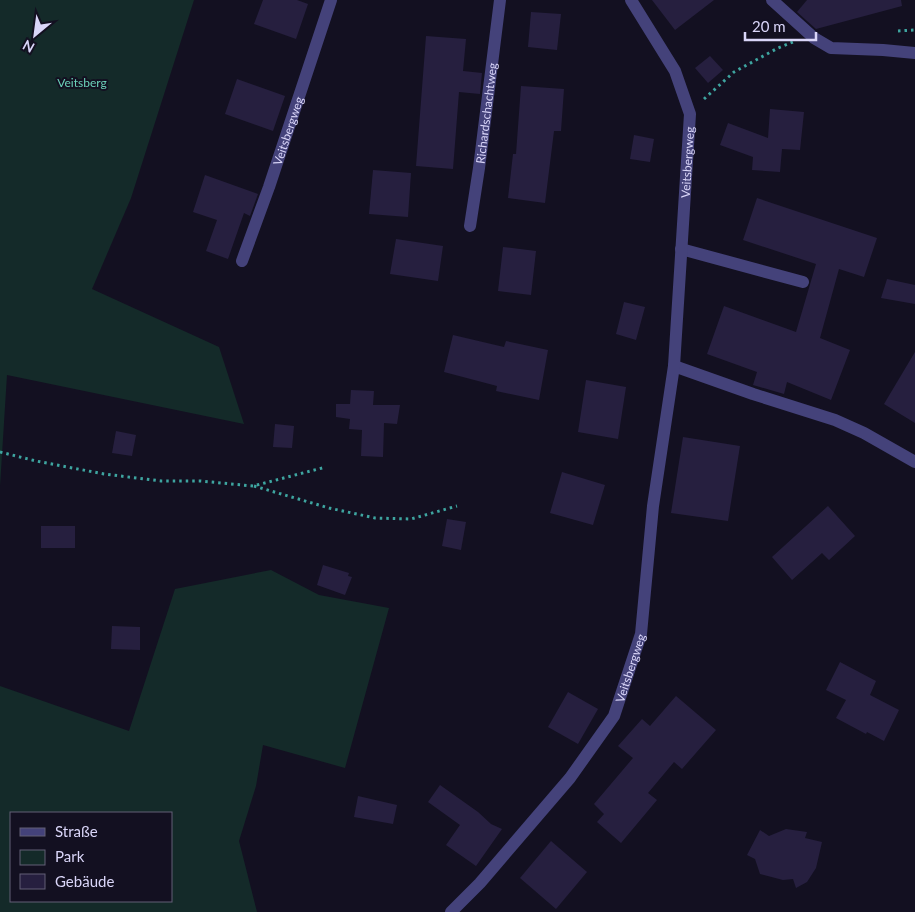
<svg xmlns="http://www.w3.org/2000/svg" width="915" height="912" viewBox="0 0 915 912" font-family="Lato,sans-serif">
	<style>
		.green { fill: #142a29; fill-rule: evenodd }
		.building { fill: #261f3f }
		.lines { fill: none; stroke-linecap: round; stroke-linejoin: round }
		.path { stroke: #3ea5a0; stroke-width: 3; stroke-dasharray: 2.5 4; stroke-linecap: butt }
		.minor { stroke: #44427a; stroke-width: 12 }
		.labels { text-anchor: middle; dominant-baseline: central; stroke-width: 4; stroke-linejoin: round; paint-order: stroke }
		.park-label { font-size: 12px; fill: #6bd0b8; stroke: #131021 }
		.street-label { font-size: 12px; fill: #dad6f9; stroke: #131021 }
	</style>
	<rect width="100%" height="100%" fill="#131021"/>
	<g class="green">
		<polygon points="0,0 194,0 131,198 92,289 219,347 244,424 7,375 0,486"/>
		<path d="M271 570 319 595 389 608 345 768 263 745 256 786 239 841 257 912H0V686L129 731 175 589ZM11 813H171V901H11Z"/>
	</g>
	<g class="building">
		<polygon points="263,0 297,0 308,4 296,39 254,24"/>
		<polygon points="652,0 714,0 675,30"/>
		<polygon points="807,0 901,0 902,6 816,29 797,12"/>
		<polygon points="531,12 561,14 557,50 528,47"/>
		<polygon points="426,36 466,39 463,71 482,73 480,94 459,92 453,169 416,166"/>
		<polygon points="710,56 723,70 708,83 695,68"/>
		<polygon points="237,79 285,96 273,131 225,114"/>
		<polygon points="521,86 564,89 561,131 554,131 545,203 508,198 513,154 516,154"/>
		<polygon points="770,109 804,112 800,150 782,149 780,172 752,170 753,157 720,145 728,123 768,138"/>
		<polygon points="634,135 654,139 650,162 630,159"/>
		<polygon points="373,170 411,173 408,217 369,214"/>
		<polygon points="205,175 258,194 250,216 244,213 228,259 206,251 217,220 193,212"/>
		<polygon points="757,198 877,238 864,277 839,269 820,338 850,350 831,400 787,382 784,394 753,385 757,372 707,354 724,306 796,332 816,264 743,240"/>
		<polygon points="396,239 443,246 438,281 390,274"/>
		<polygon points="503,247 536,251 531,295 498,291"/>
		<polygon points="887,279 915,285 915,304 881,298"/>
		<polygon points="624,302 645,307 636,340 616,334"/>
		<polygon points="453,335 504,347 506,341 548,350 539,400 496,391 497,386 444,372"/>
		<polygon points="915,352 915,423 884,404"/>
		<polygon points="586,380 626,387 618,439 578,432"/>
		<polygon points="351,390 374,391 373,405 400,405 397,424 384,423 383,457 361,456 362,430 349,429 350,419 336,417 336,404 350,404"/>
		<polygon points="275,424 294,426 292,448 273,447"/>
		<polygon points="116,431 136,435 132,456 112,453"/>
		<polygon points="683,437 740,446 728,521 671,513"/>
		<polygon points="562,472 605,485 593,525 550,513"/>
		<polygon points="828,506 855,536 829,560 822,553 792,580 772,557"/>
		<polygon points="447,519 466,522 461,550 442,546"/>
		<rect x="41" y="526" width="34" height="22"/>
		<polygon points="323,565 349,573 348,576 352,577 345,595 317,585"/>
		<polygon points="112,626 140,627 140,650 111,649"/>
		<polygon points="840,662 876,681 870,695 899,710 884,741 867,732 866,734 836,718 846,700 826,690"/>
		<polygon points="568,692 598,709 578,744 548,727"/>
		<polygon points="676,696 716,730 682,769 674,762 648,793 657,800 621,843 597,822 604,814 594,804 633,758 618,746 642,719 650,726"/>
		<polygon points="440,785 478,812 491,824 502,829 476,866 446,845 460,825 428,802"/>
		<polygon points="358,796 397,805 393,824 354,817"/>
		<polygon points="786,829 807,832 805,838 822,842 816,868 807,882 796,888 793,879 783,880 760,874 755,859 747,855 760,830 769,836"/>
		<polygon points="551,841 587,872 556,909 520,878"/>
	</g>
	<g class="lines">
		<g class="path">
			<polyline points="898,31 915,30"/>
			<polyline points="704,99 734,72 778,48 793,42"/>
			<polyline points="0,452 36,461 104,474 161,481 200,481 253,486 326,467"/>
			<polyline points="254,486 329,508 375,518 411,519 457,506"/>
		</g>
		<g class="minor">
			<polyline points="772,0 814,38 831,48 883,50 915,53"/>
			<path id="s1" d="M470 226 479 168 500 0"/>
			<polyline points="681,249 803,282"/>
			<path id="s2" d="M242 261 269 187 331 0"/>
			<polyline points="674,366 753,394 835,420 864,433 915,462"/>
			<path id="s3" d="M451 912 480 883 570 778 614 716 641 634 653 506 674 366 690 114 675 71 631 0"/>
		</g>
	</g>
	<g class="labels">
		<g class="park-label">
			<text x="82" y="82">Veitsberg</text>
		</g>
		<g class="street-label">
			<text stroke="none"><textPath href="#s1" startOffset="114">Richardschachtweg</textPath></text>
			<text stroke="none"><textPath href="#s2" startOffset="138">Veitsbergweg</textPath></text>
			<text stroke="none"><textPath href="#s3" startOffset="816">Veitsbergweg</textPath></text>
			<text stroke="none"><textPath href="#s3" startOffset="306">Veitsbergweg</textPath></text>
		</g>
	</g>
	<rect x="10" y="812" width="162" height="90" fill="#131021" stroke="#635f77"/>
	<rect x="20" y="828" width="25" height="8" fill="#44427a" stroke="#635f77"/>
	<text x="55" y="837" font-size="15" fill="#dad6f9">Straße</text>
	<rect x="20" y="850" width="25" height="15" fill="#142a29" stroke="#635f77"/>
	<text x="55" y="862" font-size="15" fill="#dad6f9">Park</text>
	<rect x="20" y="874" width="25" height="15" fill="#261f3f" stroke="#635f77"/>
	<text x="55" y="887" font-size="15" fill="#dad6f9">Gebäude</text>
	<g transform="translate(35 35) rotate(209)" stroke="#131021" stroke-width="4" paint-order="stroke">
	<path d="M0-4L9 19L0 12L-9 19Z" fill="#dad6f9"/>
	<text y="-8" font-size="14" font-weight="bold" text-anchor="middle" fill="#dad6f9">N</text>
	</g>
	<path d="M745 32v8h71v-8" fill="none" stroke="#dad6f9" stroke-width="2.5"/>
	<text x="752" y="32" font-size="15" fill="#dad6f9" stroke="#131021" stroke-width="4" paint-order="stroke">20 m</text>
</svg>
